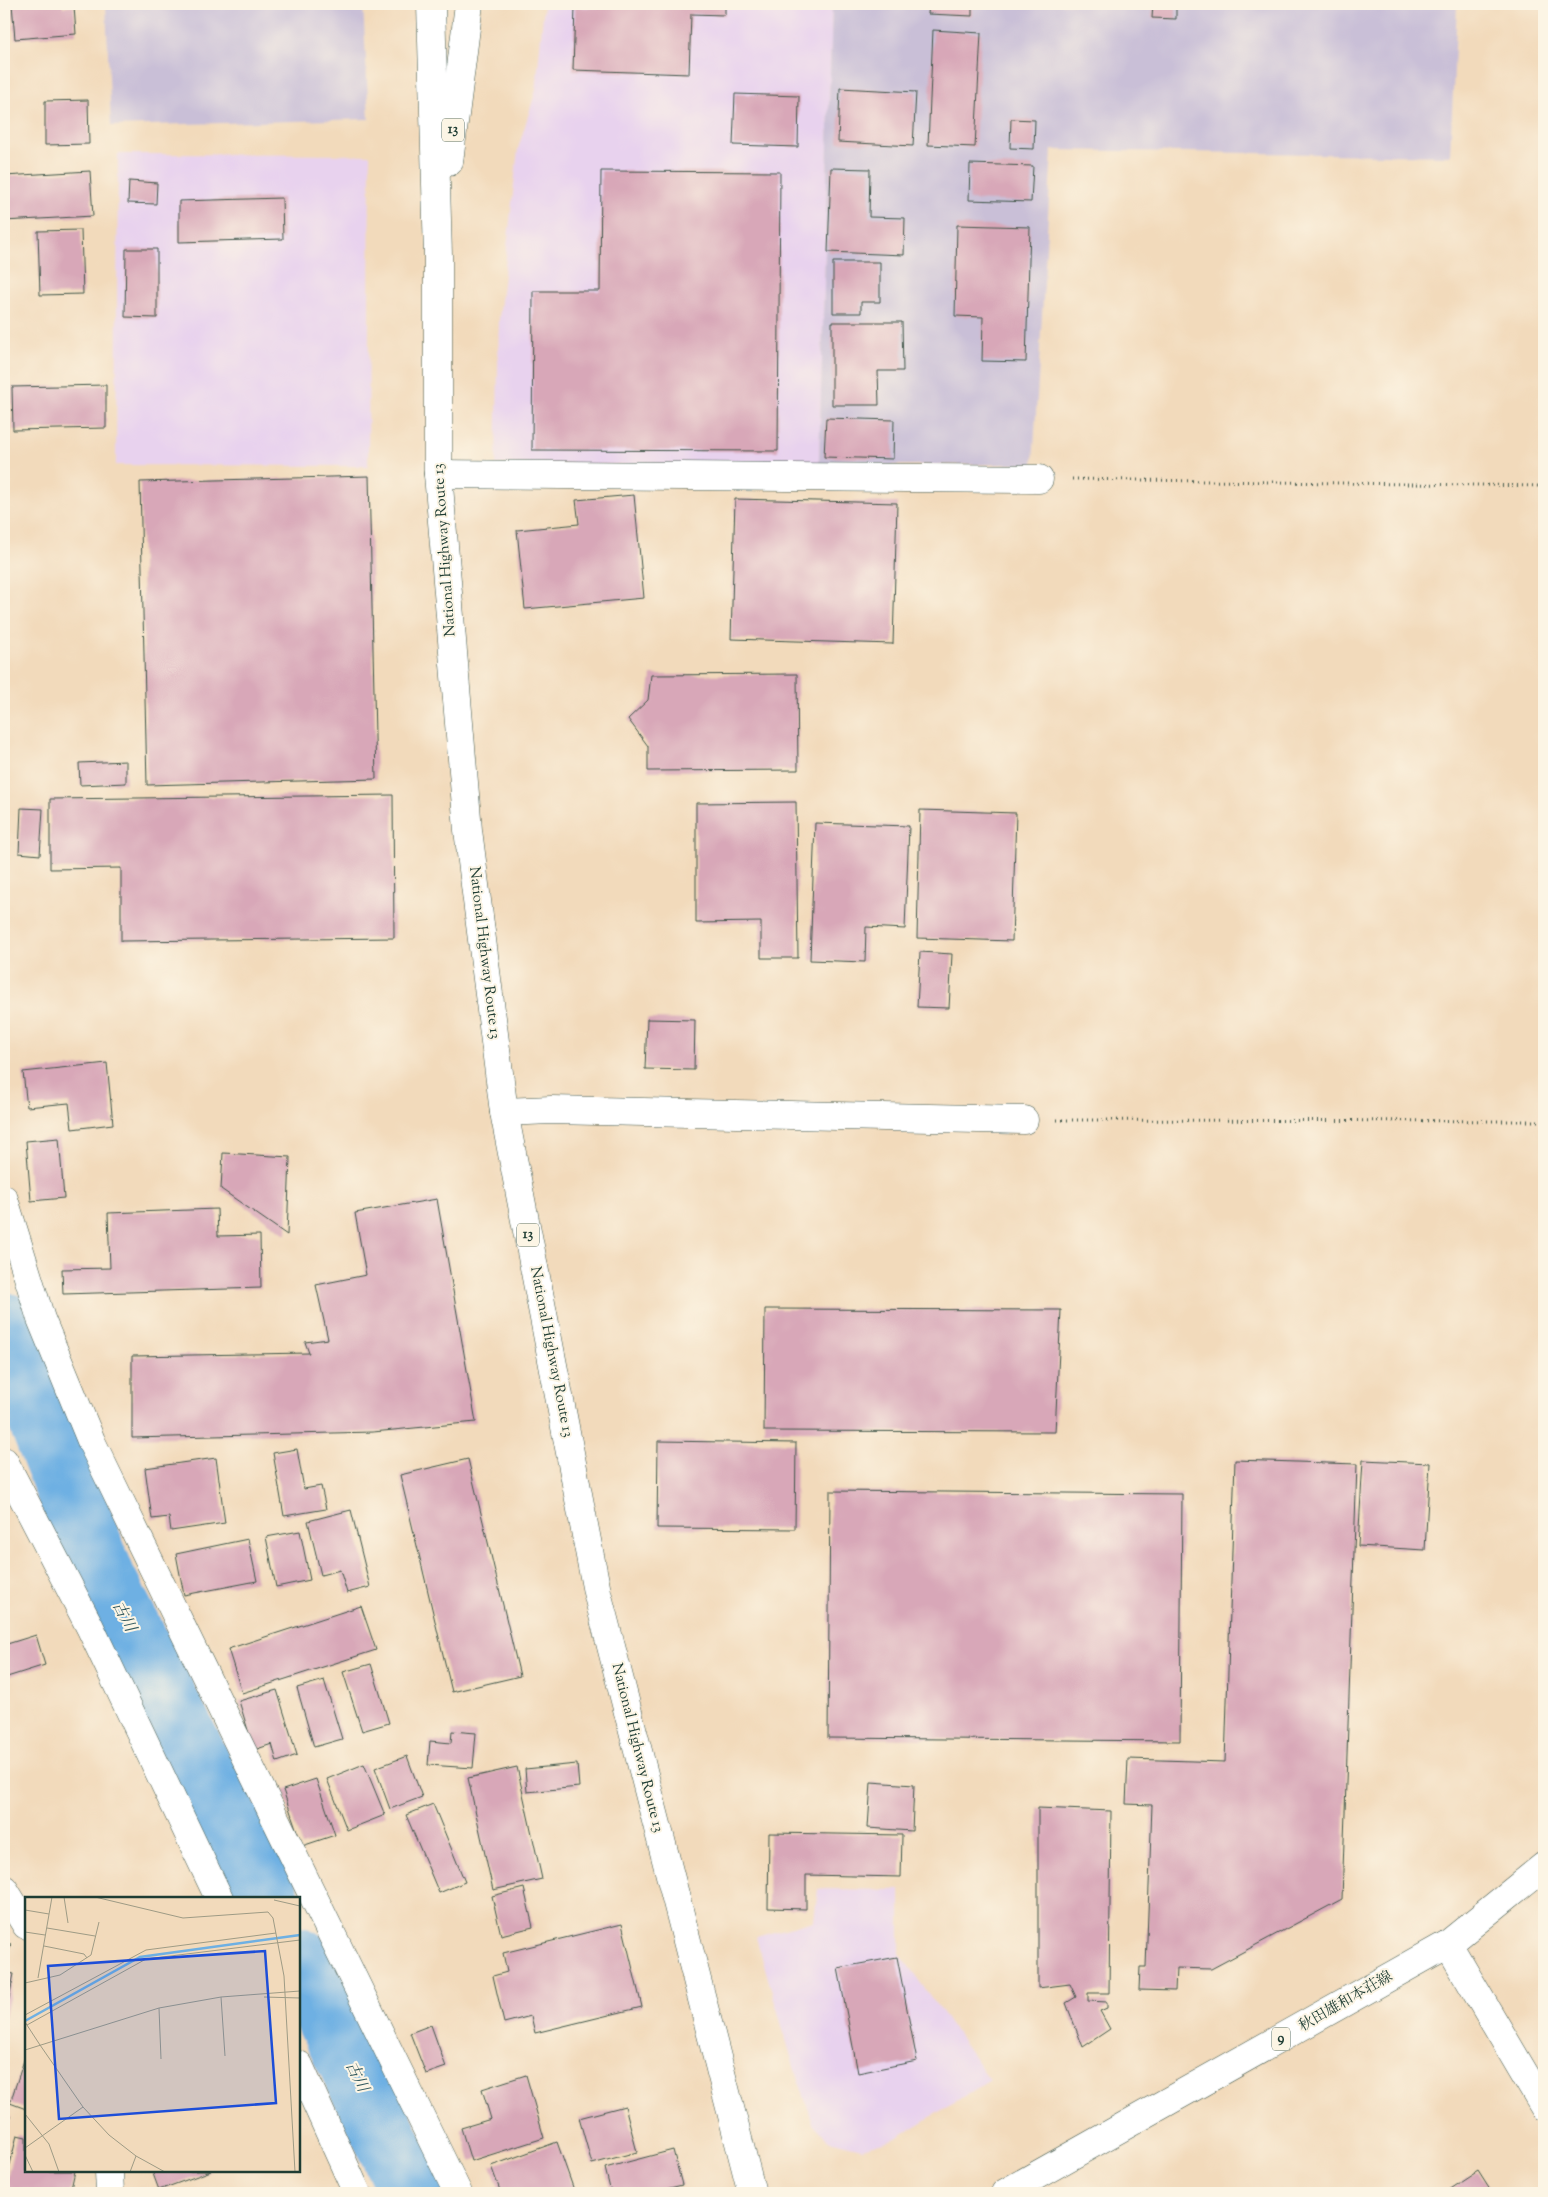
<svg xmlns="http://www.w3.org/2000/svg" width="1548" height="2197" viewBox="0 0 1548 2197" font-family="'Sorts Mill Goudy','Noto Serif JP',serif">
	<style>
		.built { fill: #e8d2ee }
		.industrial { fill: #c9bfd7 }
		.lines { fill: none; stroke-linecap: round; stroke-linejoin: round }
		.river { stroke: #6eb0e3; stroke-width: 66 }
		.building { fill: #d8a7b8 }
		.minor-casing { stroke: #3f5548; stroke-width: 29 }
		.major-casing { stroke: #3f5548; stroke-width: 29 }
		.highway-casing { stroke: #3f5548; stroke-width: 29 }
		.path { stroke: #3f5548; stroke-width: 3; stroke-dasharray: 1 4; stroke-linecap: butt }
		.minor { stroke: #fff; stroke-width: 28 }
		.major { stroke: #fff; stroke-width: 28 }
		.highway { stroke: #fff; stroke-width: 28 }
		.labels { text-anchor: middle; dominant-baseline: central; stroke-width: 4; stroke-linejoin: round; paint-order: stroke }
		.shield { fill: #fcf5e5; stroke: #617469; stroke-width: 1 }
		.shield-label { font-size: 14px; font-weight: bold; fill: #1f3d34 }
		.street-label { font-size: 15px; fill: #1f3d34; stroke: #fcf5e5 }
		.water-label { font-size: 16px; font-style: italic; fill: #335a60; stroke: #fcf5e5 }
		.inset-river { fill: none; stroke: #6eb0e3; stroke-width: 2.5 }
		.inset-road { fill: none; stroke: #9e9b85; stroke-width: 1 }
		.view { fill: #1d4ed8; fill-opacity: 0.15; stroke: #1d4ed8; stroke-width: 2.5 }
		.inset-edge { fill: none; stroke: #1f3d34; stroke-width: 2.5 }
	</style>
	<rect width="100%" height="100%" fill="#fcf5e5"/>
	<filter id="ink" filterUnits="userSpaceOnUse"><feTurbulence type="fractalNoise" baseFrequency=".02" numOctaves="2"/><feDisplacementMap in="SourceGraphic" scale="10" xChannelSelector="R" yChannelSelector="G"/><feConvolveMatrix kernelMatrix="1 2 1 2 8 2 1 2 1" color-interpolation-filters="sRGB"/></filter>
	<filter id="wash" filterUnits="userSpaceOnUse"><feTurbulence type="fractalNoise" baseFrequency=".0096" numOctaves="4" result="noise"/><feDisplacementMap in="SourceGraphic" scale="20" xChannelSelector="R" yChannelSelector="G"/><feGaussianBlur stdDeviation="1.12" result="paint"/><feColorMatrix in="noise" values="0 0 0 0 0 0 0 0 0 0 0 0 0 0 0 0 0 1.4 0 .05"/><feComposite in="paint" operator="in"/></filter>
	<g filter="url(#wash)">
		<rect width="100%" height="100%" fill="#f2dabb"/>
		<g class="built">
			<polygon points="544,4 832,4 819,466 496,464 499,319 518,149 536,90"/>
			<polygon points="118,154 370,155 368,466 116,465"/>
			<polygon points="818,1889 900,1890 900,1954 990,2080 897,2138 862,2148 829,2140 813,2123 794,2067 756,1937 814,1921"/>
		</g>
		<g class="industrial">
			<polygon points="106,4 363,4 369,119 111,126"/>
			<polygon points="832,4 1457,4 1450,156 1052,150 1033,464 819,466"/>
		</g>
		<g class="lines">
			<g class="river">
				<polyline points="4,1325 103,1579 267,1898"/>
				<polyline points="299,1960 352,2065 412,2193"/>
			</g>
		</g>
		<g id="blocks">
			<g class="building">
				<polygon points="12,4 63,4 63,7 74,6 76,34 15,39"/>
				<polygon points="608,4 725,4 725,15 691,14 689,74 573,70 575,7 608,8"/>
				<polygon points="929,4 972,4 972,16 928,14"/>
				<polygon points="1153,4 1176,4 1176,19 1152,18"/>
				<polygon points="933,30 981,33 975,147 928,145"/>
				<polygon points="840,88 916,92 913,146 838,142"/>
				<polygon points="735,94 799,96 798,147 733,145"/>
				<polygon points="88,100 89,144 45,145 45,101"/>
				<polygon points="1011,119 1035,120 1034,149 1010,148"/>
				<polygon points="970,164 1033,166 1031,202 969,200"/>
				<polygon points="831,168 870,169 869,217 905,218 904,255 828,252"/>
				<polygon points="90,171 93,216 4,221 4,176"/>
				<polygon points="601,171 780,172 778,451 532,450 533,291 600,291"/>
				<polygon points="129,181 157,183 156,204 128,203"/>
				<polygon points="282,198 283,239 179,242 179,201"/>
				<polygon points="957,225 1030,227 1026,362 982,361 983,317 955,316"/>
				<polygon points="81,230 83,294 40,295 38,231"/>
				<polygon points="126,249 157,249 157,318 125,317"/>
				<polygon points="833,262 880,262 880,302 861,302 861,313 833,313"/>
				<polygon points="832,322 902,322 903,371 878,371 879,405 832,405"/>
				<polygon points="106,385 106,428 13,430 12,387"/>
				<polygon points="826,418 894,420 893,459 824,457"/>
				<polygon points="369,476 376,779 147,785 140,482"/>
				<polygon points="634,495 644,598 525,609 517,530 579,524 576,500"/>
				<polygon points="735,499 897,503 893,644 731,639"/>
				<polygon points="797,674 798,770 648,771 648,746 628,719 648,700 651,675"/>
				<polygon points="126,761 126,783 80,785 79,763"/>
				<polygon points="393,795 394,938 121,941 121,868 50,869 50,799"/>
				<polygon points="796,802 798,958 761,958 761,922 696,923 696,803"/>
				<polygon points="21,808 43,809 40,855 19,853"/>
				<polygon points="920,810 1016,813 1012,941 917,938"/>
				<polygon points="815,823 909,826 905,929 866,927 865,962 810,960"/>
				<polygon points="920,952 952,954 949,1008 917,1007"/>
				<polygon points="647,1019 695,1020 694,1070 645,1069"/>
				<polygon points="107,1063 113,1124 72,1129 69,1103 27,1107 23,1072"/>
				<polygon points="59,1138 64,1198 31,1201 26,1141"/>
				<polygon points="223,1153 290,1157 287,1235 221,1189"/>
				<polygon points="437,1199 476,1422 373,1432 132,1438 132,1356 309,1353 305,1342 328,1339 316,1285 366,1275 355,1213"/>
				<polygon points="217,1209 218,1236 260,1235 261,1288 63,1294 62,1269 110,1268 108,1213"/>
				<polygon points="765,1309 1061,1310 1055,1432 764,1431"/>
				<polygon points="658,1441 796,1443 795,1529 657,1528"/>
				<polygon points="297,1449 304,1489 321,1486 326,1509 284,1516 273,1453"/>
				<polygon points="216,1458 225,1523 171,1531 169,1517 152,1519 145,1468"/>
				<polygon points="468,1459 520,1676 452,1692 400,1475"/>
				<polygon points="1235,1460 1357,1464 1342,1899 1211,1969 1176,1968 1175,1991 1139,1990 1140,1967 1146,1967 1152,1805 1126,1804 1128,1759 1225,1762"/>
				<polygon points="1363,1460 1430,1463 1425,1550 1358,1546"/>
				<polygon points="830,1491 1182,1494 1180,1741 828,1738"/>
				<polygon points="351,1510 370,1587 347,1593 340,1570 321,1575 308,1521"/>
				<polygon points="300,1531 310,1580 276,1587 266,1537"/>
				<polygon points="248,1539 257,1581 184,1595 176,1554"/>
				<polygon points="361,1606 376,1650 242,1693 228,1649"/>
				<polygon points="36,1635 45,1665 4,1678 4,1645"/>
				<polygon points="371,1664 389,1723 362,1731 343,1672"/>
				<polygon points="324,1680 342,1739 314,1747 297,1688"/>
				<polygon points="277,1690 297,1755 277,1762 272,1744 254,1750 239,1701"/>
				<polygon points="452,1731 476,1733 473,1768 428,1765 430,1741 451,1743"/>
				<polygon points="407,1756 422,1797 390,1809 375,1768"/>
				<polygon points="364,1764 385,1815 347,1830 327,1779"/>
				<polygon points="577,1764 579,1787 527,1792 525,1769"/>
				<polygon points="517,1767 542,1879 493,1890 468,1778"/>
				<polygon points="316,1779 335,1835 302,1846 283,1790"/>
				<polygon points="871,1782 914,1785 912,1831 868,1828"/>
				<polygon points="433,1804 465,1882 439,1893 406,1815"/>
				<polygon points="1038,1808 1111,1811 1109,1993 1088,1993 1088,2001 1107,2002 1107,2008 1100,2011 1110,2029 1083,2047 1066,2003 1076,1997 1070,1984 1038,1988"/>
				<polygon points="769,1833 902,1835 901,1877 806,1875 806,1909 768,1908"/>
				<polygon points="524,1888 533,1927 501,1935 492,1896"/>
				<polygon points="622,1924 642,2007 535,2033 531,2016 504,2023 493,1976 507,1972 503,1953"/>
				<polygon points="4,1942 11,1944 6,1963 4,1963"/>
				<polygon points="897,1957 917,2061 858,2073 838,1968"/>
				<polygon points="4,1972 14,1974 5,2017 4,2017"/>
				<polygon points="431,2025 446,2067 426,2074 410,2033"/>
				<polygon points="26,2054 26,2109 10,2103"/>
				<polygon points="526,2075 544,2138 471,2161 461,2128 491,2119 482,2089"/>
				<polygon points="625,2106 637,2152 592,2164 579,2118"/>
				<polygon points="4,2114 11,2116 4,2137"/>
				<polygon points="17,2135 26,2137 26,2171 75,2171 70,2193 17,2193 4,2190"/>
				<polygon points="557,2142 575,2193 501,2193 491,2166"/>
				<polygon points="673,2150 682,2185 650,2193 611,2193 605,2168"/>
				<polygon points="152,2171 211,2171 159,2190"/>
				<polygon points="1478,2171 1492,2193 1447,2193 1446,2192"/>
			</g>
		</g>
	</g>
	<g filter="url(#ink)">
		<use href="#blocks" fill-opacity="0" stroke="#3f5548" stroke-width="1"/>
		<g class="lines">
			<g class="minor-casing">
				<g id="minor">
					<polyline points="438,474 1039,479"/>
					<polyline points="504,1112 551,1110 1024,1120"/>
					<polyline points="4,1199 41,1319 92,1443 458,2193"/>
					<polyline points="4,1461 90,1627 219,1898"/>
					<polyline points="4,1889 26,1925"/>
					<polyline points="1448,1944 1544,2107"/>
					<polyline points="299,2065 357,2193"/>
					<polyline points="109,2171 110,2193"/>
				</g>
			</g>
			<g class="major-casing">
				<polyline id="major" points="1005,2193 1448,1944 1544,1866"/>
			</g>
			<g class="highway-casing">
				<g id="highway">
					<polyline points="431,4 438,256 438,474 468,830 504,1112 597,1592 752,2193"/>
					<polyline points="449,162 469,4"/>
				</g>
			</g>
			<g class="path">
				<polyline points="1072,479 1544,486"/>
				<polyline points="1057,1120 1544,1121"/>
			</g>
			<use href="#minor" class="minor"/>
			<use href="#major" class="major"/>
			<use href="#highway" class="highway"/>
		</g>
	</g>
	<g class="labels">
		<g class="shield">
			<rect x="442" y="118.5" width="22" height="23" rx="4"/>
			<rect x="517" y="1223.5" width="22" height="23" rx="4"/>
			<rect x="1272" y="2027.5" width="18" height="23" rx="4"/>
		</g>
		<g class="shield-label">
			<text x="453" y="130">13</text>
			<text x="528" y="1235">13</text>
			<text x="1281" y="2039">9</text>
		</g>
		<g class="street-label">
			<text transform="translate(445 550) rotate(-94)">National Highway Route 13</text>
			<text transform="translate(484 953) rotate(83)">National Highway Route 13</text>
			<text transform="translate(551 1352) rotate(79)">National Highway Route 13</text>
			<text transform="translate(637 1748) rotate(76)">National Highway Route 13</text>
			<text transform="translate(1346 2002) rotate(-30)">秋田雄和本荘線</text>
		</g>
		<g class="water-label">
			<text transform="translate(123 1617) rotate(63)">古川</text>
			<text transform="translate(356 2077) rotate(64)">古川</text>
		</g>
	</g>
	<g transform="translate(25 1897)">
		<rect width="275" height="275" fill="#f2dabb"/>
		<path class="inset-river" d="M0 124 115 60 275 38"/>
		<path class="inset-road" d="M39 0 43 26M70 0 158 21 243 15M249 3 275 9M0 13 24 17M243 15 248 21 259 79 270 275M22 31 70 39M0 35 20 38M19 49 59 57 62 61M13 81 27 0M0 86 35 78 66 58 74 25M196 100 200 159M239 100 275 101M134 111 136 162M0 118 121 53 251 36M0 125 15 148M2 128 121 62 275 43M15 148 58 210 84 238 111 259 140 275M0 153 134 111 196 100 275 94M0 217 24 247 34 275M0 251 58 210M0 258 8 275M105 275 111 259"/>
		<path class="view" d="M240 54 251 206 34 222 23 69Z"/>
		<rect width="275" height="275" class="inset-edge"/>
	</g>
	<rect width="1548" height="2197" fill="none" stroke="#fcf5e5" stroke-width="20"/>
</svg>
